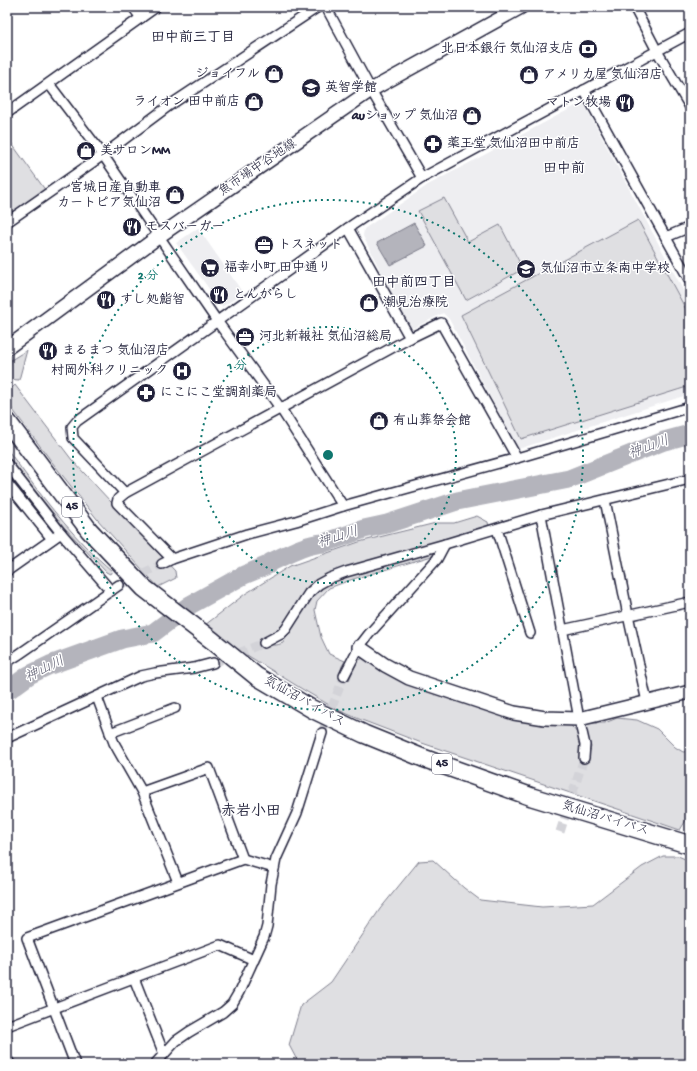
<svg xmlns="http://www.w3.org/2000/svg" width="697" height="1071" viewBox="0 0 697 1071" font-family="'Gochi Hand','Klee One',sans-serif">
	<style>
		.built { fill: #eeeef1 }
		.green { fill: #dfdfe2; stroke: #80808e }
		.water { fill: #b4b4bc; stroke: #7a7a88 }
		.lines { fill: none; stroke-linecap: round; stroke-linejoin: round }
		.river { stroke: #b4b4bc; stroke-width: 19 }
		.street-tunnel { stroke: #d3d3d8; stroke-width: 9; stroke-dasharray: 9 4.5; stroke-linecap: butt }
		.street-casing { stroke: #22223b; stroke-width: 12 }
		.secondary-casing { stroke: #22223b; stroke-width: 16 }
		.highway-casing { stroke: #22223b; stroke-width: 20 }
		.street { stroke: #fff; stroke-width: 9 }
		.secondary { stroke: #fff; stroke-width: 13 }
		.highway { stroke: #fff; stroke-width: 17 }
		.ring { fill: none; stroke: #0f766e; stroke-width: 2; stroke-dasharray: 2 4 }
		.labels { text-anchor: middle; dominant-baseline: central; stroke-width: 3; stroke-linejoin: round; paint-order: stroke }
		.shield { fill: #fff; stroke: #646476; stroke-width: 1 }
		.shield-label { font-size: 12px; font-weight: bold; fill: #22223b }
		.poi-label { font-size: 13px; font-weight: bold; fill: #22223b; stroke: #fff; text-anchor: start }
		.street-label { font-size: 13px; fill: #22223b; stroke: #fff }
		.neighbourhood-label { font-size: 14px; font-weight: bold; fill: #22223b; stroke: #fff }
		.water-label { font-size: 14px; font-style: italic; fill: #5c5c6f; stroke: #fff }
		.quarter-label { font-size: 15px; font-weight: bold; fill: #22223b; stroke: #fff }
		.centre { fill: #0f766e; stroke: #fff; stroke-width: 2 }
		.ring-label { font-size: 12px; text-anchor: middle; font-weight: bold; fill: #0f766e; stroke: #fff; stroke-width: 3; stroke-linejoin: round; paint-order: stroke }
	</style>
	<rect width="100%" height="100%" fill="#fff"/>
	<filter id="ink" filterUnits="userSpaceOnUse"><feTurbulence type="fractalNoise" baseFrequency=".025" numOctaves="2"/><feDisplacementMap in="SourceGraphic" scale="8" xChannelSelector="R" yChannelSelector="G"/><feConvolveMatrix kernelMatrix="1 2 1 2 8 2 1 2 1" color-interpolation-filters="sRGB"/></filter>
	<g filter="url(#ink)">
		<g class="built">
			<polygon points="583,102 690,303 690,394 518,449 449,319 443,313 414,328 408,326 363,236 364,229 428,185"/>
			<polygon points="198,228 243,293 222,307 176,243"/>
		</g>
		<g class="green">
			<polygon points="7,137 46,191 7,218"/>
			<polygon points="444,198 468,242 500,225 523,269 466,300 418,211"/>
			<polygon points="638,220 690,317 690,386 521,439 461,315"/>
			<polygon points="27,350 19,380 7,379 11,360"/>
			<polygon points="15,385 72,460 175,571 176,578 158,587 97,519 55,466 7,402 7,393"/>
			<path d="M7 449C31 482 56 516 85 546 94 555 103 563 112 571L110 574 106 572 64 527 15 465C6 463 7 456 7 449Z"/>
			<path d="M477 516 488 522 489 528 325 577 285 622 269 638 268 642C273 647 277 645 283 643L307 600 323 585 346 576 437 549V554L432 556 353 579 329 588 317 601 315 610 321 637 329 654 345 661 342 666 339 676 349 680 357 661 363 658C391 670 419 681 448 693 486 709 526 728 569 724 582 736 581 742 581 759L579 761 586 763 591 747 584 723H605L617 718 637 720 657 729 675 747 683 752 690 751V814L680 830 419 742 359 719 336 709 302 689 229 644 205 625 245 594 290 566 359 542 436 523H454Z"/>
			<polygon points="663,856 678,856 690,861 690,1064 299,1064 289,1045 301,1005 331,982 380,909 419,861 433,860 464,888 480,900 542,907 593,904 642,867"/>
		</g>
		<polygon class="water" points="414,223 427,246 390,265 377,243"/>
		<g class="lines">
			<path class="river" d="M7 691 29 675 50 665 122 639 153 633 190 605 244 575 268 565 271 562C288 554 306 544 324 543L364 529 387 524 457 501 569 479 664 441 690 434"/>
			<g class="street-tunnel">
				<polyline points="119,585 162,564"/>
				<polyline points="213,663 264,643"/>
				<polyline points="322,733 344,676"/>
				<polyline points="560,832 584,758"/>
			</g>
			<g class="street-casing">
				<g id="street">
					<polyline points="133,7 141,18"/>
					<polyline points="326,7 371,90 422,178"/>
					<polyline points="634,7 657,51 690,107"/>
					<polyline points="49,84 103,155 217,321 281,409 343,506"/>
					<polyline points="584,90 690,281"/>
					<polyline points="7,113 156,7"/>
					<polyline points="7,222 103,155 170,105 318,7"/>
					<polyline points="348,228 410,338"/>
					<polyline points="666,237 690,227"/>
					<polyline points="7,464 61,533"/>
					<polyline points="7,483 52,539"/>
					<polyline points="125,493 73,438 72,427 77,421 348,228 422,178 690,33"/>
					<polyline points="605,500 628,615 647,702"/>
					<polyline points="541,515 579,719 585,745 584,758"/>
					<polyline points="497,529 530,633"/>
					<polyline points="172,559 117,503 118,499 125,493 410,338 441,323 517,458"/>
					<polyline points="162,564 172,559 247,534 296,521 343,506 517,458 690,407"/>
					<polyline points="7,571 61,533 111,591"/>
					<polyline points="562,630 690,602"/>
					<polyline points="264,643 281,634 286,629 309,593 319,584 330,578 346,572 445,544 541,515 690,479"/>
					<polyline points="7,662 18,655 119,585"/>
					<polyline points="344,676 359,647 369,634 437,559 445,544"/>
					<polyline points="97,697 114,743 142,792 178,882"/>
					<polyline points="110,733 175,708"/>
					<polyline points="7,738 141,676 155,673 194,668 213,663"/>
					<polyline points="142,792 209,768 243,859"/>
					<polyline points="134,978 164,1054"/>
					<polyline points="7,1026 220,945 254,960"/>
					<polyline points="75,1064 27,938 243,859 274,868"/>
					<polyline points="155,1064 176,1041 189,1032 223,1012 232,1004 239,992 264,937 267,926 271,884 276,859 297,813 322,733"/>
				</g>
			</g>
			<g class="secondary-casing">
				<g id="secondary">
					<polyline points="7,348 158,237 371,90 521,7"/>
					<polyline points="359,647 385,665 409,678 514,713 545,718 579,719 690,692"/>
					<polyline points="7,1063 8,1064"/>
				</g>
			</g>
			<g class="highway-casing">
				<polyline id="highway" points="7,421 89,530 144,588 213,641 256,676 312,709 364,734 423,758 532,797 690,845"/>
			</g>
			<use href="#street" class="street"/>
			<use href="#secondary" class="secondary"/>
			<use href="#highway" class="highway"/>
		</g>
	</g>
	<g class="ring">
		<circle cx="328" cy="455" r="128"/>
		<circle cx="328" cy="455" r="255"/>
	</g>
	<defs>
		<g id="bank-disc" transform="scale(1)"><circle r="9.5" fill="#22223b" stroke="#fff"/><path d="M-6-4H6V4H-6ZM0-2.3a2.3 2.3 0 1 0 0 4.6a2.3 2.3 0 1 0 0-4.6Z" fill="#fff"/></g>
		<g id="shop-disc" transform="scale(1)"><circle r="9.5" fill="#22223b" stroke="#fff"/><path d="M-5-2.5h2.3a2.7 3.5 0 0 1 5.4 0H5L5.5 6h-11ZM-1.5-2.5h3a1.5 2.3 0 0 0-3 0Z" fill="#fff"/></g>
		<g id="school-disc" transform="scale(1)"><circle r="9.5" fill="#22223b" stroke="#fff"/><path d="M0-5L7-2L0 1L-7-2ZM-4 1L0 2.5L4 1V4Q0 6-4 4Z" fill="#fff"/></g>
		<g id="restaurant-disc" transform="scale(1)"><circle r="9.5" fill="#22223b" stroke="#fff"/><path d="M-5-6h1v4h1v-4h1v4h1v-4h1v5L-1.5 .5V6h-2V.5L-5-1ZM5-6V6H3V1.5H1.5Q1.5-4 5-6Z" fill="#fff"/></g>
		<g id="pharmacy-disc" transform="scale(1)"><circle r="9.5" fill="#22223b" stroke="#fff"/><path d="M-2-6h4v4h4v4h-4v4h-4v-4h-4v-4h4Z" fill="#fff"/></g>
		<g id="office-disc" transform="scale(1)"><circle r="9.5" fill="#22223b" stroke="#fff"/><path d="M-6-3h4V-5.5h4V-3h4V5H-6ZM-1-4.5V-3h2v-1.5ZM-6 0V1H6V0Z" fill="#fff"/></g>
		<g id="supermarket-disc" transform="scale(1)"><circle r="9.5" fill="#22223b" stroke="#fff"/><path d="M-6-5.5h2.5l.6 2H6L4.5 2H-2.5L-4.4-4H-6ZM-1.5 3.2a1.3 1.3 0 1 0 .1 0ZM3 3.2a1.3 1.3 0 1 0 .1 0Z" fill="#fff"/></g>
		<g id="hospital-disc" transform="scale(1)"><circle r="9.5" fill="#22223b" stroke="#fff"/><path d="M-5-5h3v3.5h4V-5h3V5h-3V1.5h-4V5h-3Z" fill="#fff"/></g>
	</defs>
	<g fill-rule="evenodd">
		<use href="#bank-disc" x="588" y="49"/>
		<use href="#shop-disc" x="274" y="74"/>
		<use href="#shop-disc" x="529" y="75"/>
		<use href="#school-disc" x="311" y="88"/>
		<use href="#shop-disc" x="254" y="102"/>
		<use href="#restaurant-disc" x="625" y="103"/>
		<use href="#shop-disc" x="472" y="116"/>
		<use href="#pharmacy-disc" x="433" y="144"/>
		<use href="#shop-disc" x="86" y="151"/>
		<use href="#shop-disc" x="175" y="195"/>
		<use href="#restaurant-disc" x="132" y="227"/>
		<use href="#office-disc" x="264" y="245"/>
		<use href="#supermarket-disc" x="210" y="268"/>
		<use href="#school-disc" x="526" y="269"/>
		<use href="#restaurant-disc" x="219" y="295"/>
		<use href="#restaurant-disc" x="106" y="300"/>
		<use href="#shop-disc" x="369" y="303"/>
		<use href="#office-disc" x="245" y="337"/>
		<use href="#restaurant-disc" x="48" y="351"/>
		<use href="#hospital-disc" x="182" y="371"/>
		<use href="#pharmacy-disc" x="146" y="393"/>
		<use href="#shop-disc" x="379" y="421"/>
	</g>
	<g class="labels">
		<g class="shield">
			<rect x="62" y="497" width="20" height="20" rx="3"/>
			<rect x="432" y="754" width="20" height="20" rx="3"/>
		</g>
		<g class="shield-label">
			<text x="72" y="507">45</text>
			<text x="442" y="764">45</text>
		</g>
		<g class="poi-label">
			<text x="574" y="49" text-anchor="end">北日本銀行 気仙沼支店</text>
			<text x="260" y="74" text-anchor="end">ジョイフル</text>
			<text x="543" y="75">アメリカ屋 気仙沼店</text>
			<text x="325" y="88">英智学館</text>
			<text x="240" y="102" text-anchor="end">ライオン 田中前店</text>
			<text x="611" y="103" text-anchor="end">マトン牧場</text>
			<text x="458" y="116" text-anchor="end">auショップ 気仙沼</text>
			<text x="447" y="144">薬王堂 気仙沼田中前店</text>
			<text x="100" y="151">美サロンMM</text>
			<text x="161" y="188" text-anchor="end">宮城日産自動車<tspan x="161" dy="15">カートピア気仙沼</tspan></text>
			<text x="146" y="227">モスバーガー</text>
			<text x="278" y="245">トスネット</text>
			<text x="224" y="268">福幸小町 田中通り</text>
			<text x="540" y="269">気仙沼市立条南中学校</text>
			<text x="233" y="295">とんがらし</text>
			<text x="120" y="300">すし処鮨智</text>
			<text x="383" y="303">潮見治療院</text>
			<text x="259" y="337">河北新報社 気仙沼総局</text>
			<text x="62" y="351">まるまつ 気仙沼店</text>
			<text x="168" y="371" text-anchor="end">村岡外科クリニック</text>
			<text x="160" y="393">にこにこ堂調剤薬局</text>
			<text x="393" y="421">有山葬祭会館</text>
		</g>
		<g class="street-label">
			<text transform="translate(258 168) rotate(-34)">魚市場中谷地線</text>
			<text transform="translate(304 702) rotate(29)">気仙沼バイパス</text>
			<text transform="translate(605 819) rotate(17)">気仙沼バイパス</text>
		</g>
		<g class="neighbourhood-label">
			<text x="193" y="38">田中前三丁目</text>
			<text x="564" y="169">田中前</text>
			<text x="414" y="283">田中前四丁目</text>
		</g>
		<g class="water-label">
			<text transform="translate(649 448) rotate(-20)">神山川</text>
			<text transform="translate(338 538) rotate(-17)">神山川</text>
			<text transform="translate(45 670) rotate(-26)">神山川</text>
		</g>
		<g class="quarter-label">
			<text x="251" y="812">赤岩小田</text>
		</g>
	</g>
	<circle cx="328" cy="455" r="6" class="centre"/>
	<g class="ring-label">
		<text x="148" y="279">2 分</text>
		<text x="237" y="369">1 分</text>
	</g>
	<rect width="697" height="1071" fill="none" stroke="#fff" stroke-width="24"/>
	<rect x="12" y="12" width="673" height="1047" fill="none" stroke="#22223b" stroke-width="1.5" filter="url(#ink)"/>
</svg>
